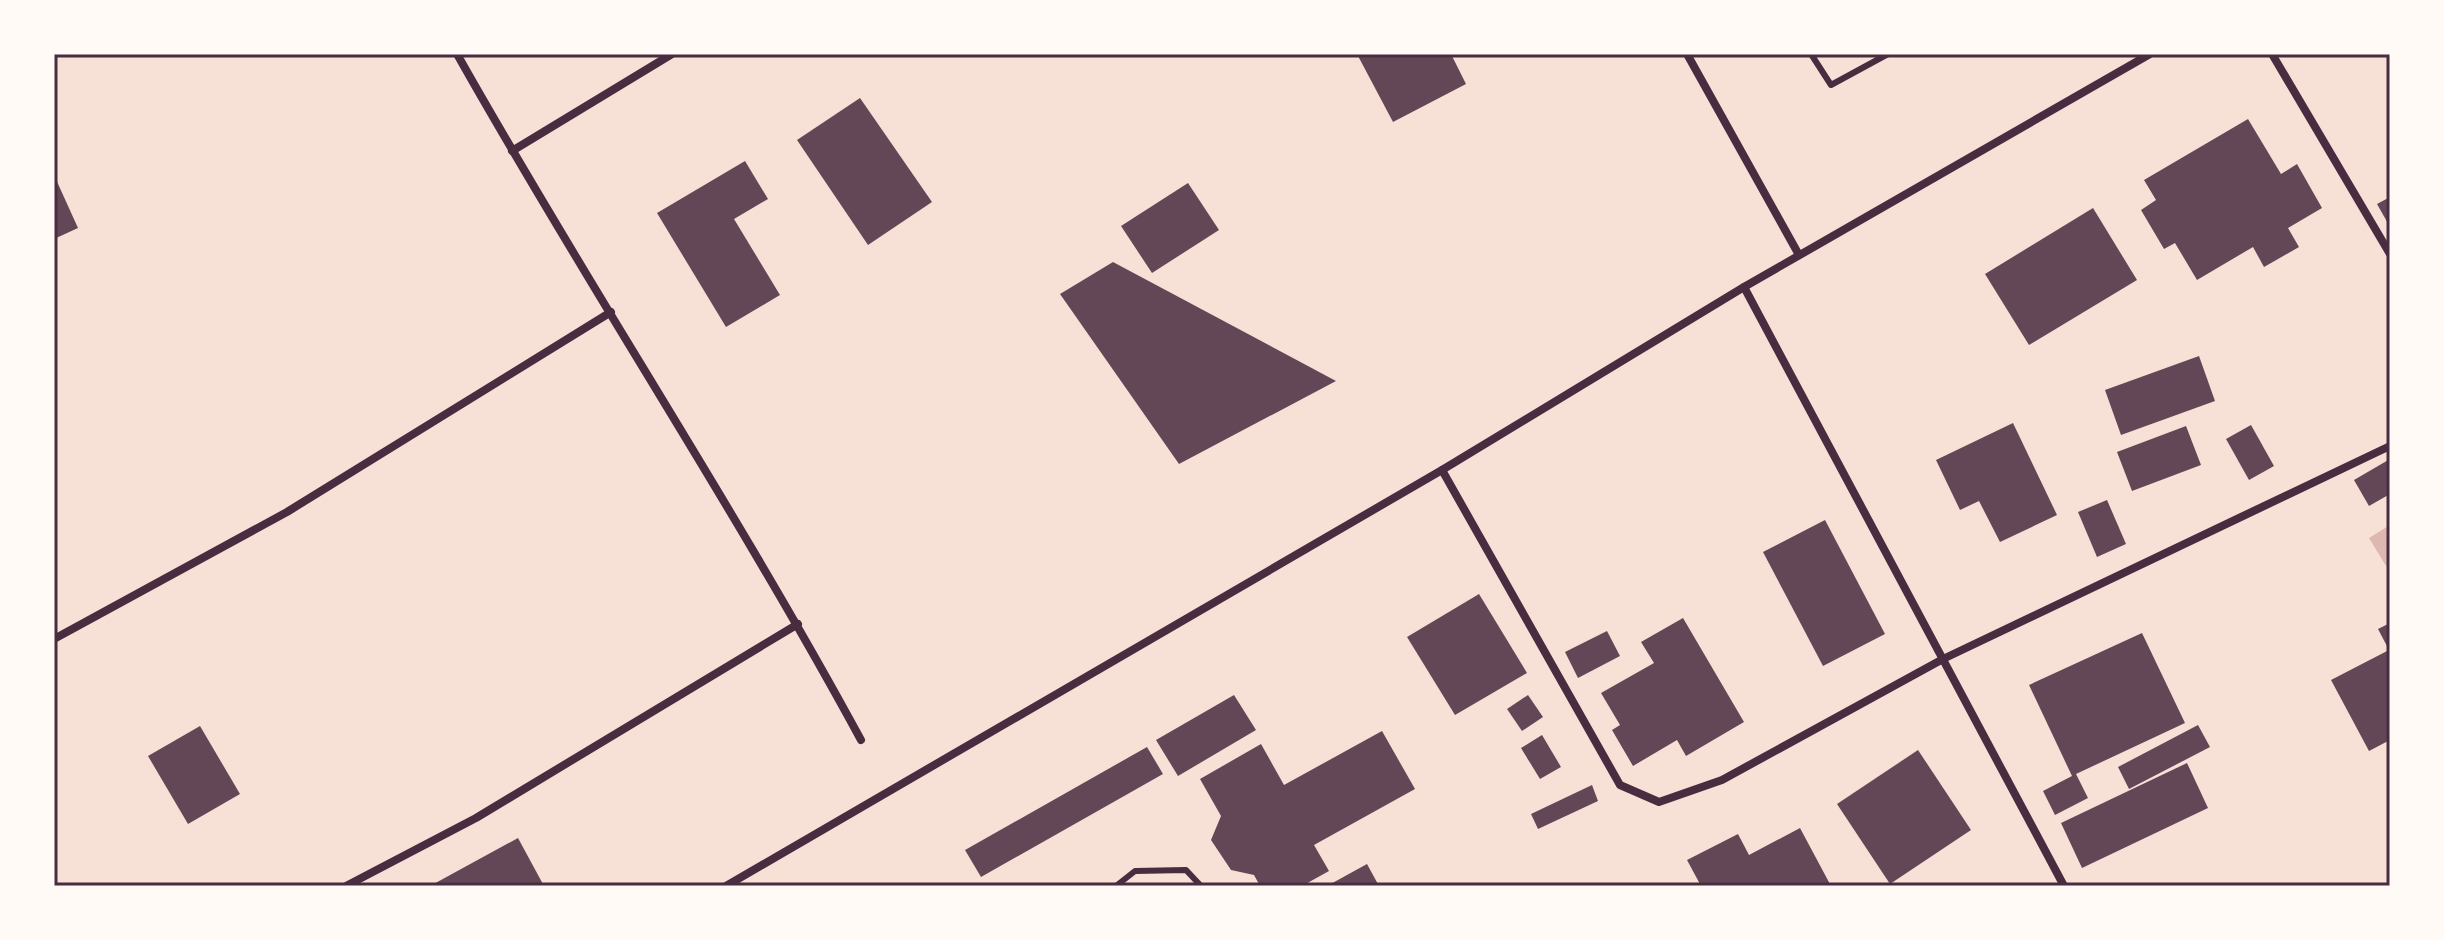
<svg xmlns="http://www.w3.org/2000/svg" width="2444" height="940" viewBox="0 0 2444 940" font-family="Overpass,sans-serif">
	<style>
		.water { fill: #dcb8b0 }
		.building { fill: #644757 }
		.lines { fill: none; stroke-linecap: round; stroke-linejoin: round }
		.service { stroke: #4a2c40; stroke-width: 6 }
		.minor { stroke: #4a2c40; stroke-width: 8 }
		.neatline { fill: none; stroke: #4a2c40; stroke-width: 3 }
	</style>
	<rect width="100%" height="100%" fill="#f7e1d7"/>
	<polygon class="water" points="2390,525 2390,563 2386,566 2369,538"/>
	<g class="building">
		<polygon points="1357,54 1451,54 1466,84 1393,122"/>
		<polygon points="860,98 932,202 868,245 797,140"/>
		<polygon points="2248,119 2281,174 2297,164 2322,208 2288,228 2299,247 2264,267 2253,247 2197,280 2175,243 2164,249 2141,210 2156,200 2144,180"/>
		<polygon points="745,161 768,199 734,219 780,295 726,327 657,213"/>
		<polygon points="54,175 78,228 54,239"/>
		<polygon points="1188,183 1219,230 1152,273 1121,226"/>
		<polygon points="2390,197 2390,227 2377,204"/>
		<polygon points="2093,208 2137,280 2029,345 1985,274"/>
		<polygon points="1113,262 1336,381 1179,464 1060,294"/>
		<polygon points="2199,356 2215,401 2121,435 2105,390"/>
		<polygon points="2013,423 2057,515 2000,542 1979,501 1960,510 1936,460"/>
		<polygon points="2251,425 2274,466 2249,480 2226,439"/>
		<polygon points="2186,426 2201,465 2132,491 2117,452"/>
		<polygon points="2390,459 2390,494 2369,506 2354,480"/>
		<polygon points="2107,500 2126,544 2097,557 2078,512"/>
		<polygon points="1825,520 1885,634 1823,666 1763,552"/>
		<polygon points="1479,594 1527,673 1455,715 1407,637"/>
		<polygon points="1683,618 1744,722 1686,756 1677,740 1633,766 1612,730 1620,725 1601,693 1654,663 1641,642"/>
		<polygon points="2390,623 2390,740 2369,751 2331,680 2389,650 2378,629"/>
		<polygon points="1607,631 1620,656 1578,678 1565,652"/>
		<polygon points="2142,633 2185,723 2076,774 2088,798 2055,815 2043,791 2072,776 2029,685"/>
		<polygon points="1234,695 1256,730 1178,776 1156,740"/>
		<polygon points="1528,695 1543,717 1522,731 1507,709"/>
		<polygon points="2198,725 2210,747 2129,789 2118,767"/>
		<polygon points="200,726 240,794 188,824 148,756"/>
		<polygon points="1382,731 1415,789 1314,845 1329,871 1302,886 1260,886 1254,875 1231,870 1211,840 1221,816 1200,779 1261,744 1284,785"/>
		<polygon points="1542,735 1561,767 1540,779 1521,748"/>
		<polygon points="1147,747 1163,774 981,877 965,850"/>
		<polygon points="1918,750 1971,830 1890,884 1837,804"/>
		<polygon points="2187,763 2208,808 2082,868 2061,823"/>
		<polygon points="1592,785 1598,801 1538,829 1531,814"/>
		<polygon points="1800,828 1831,886 1701,886 1687,860 1738,834 1749,855"/>
		<polygon points="518,838 544,886 430,886"/>
		<polygon points="1367,864 1379,886 1327,886"/>
	</g>
	<g class="lines">
		<g class="service">
			<polyline points="1811,54 1831,85 1888,54"/>
			<polyline points="1116,886 1135,871 1186,870 1201,886"/>
		</g>
		<g class="minor">
			<path d="M457 54C587 285 734 506 861 740"/>
			<polyline points="1687,54 1799,255"/>
			<polyline points="2272,54 2390,254"/>
			<polyline points="512,151 672,54"/>
			<polyline points="1744,287 2064,886"/>
			<polyline points="1442,470 1620,785 1659,802 1722,780 1943,659 2390,446"/>
			<polyline points="54,639 287,512 611,312"/>
			<polyline points="346,886 476,818 798,624"/>
			<polyline points="726,886 1442,470 1744,287 2150,54"/>
		</g>
	</g>
	<rect width="2444" height="940" fill="none" stroke="#fffaf5" stroke-width="112"/>
	<rect x="56" y="56" width="2332" height="828" class="neatline"/>
</svg>
